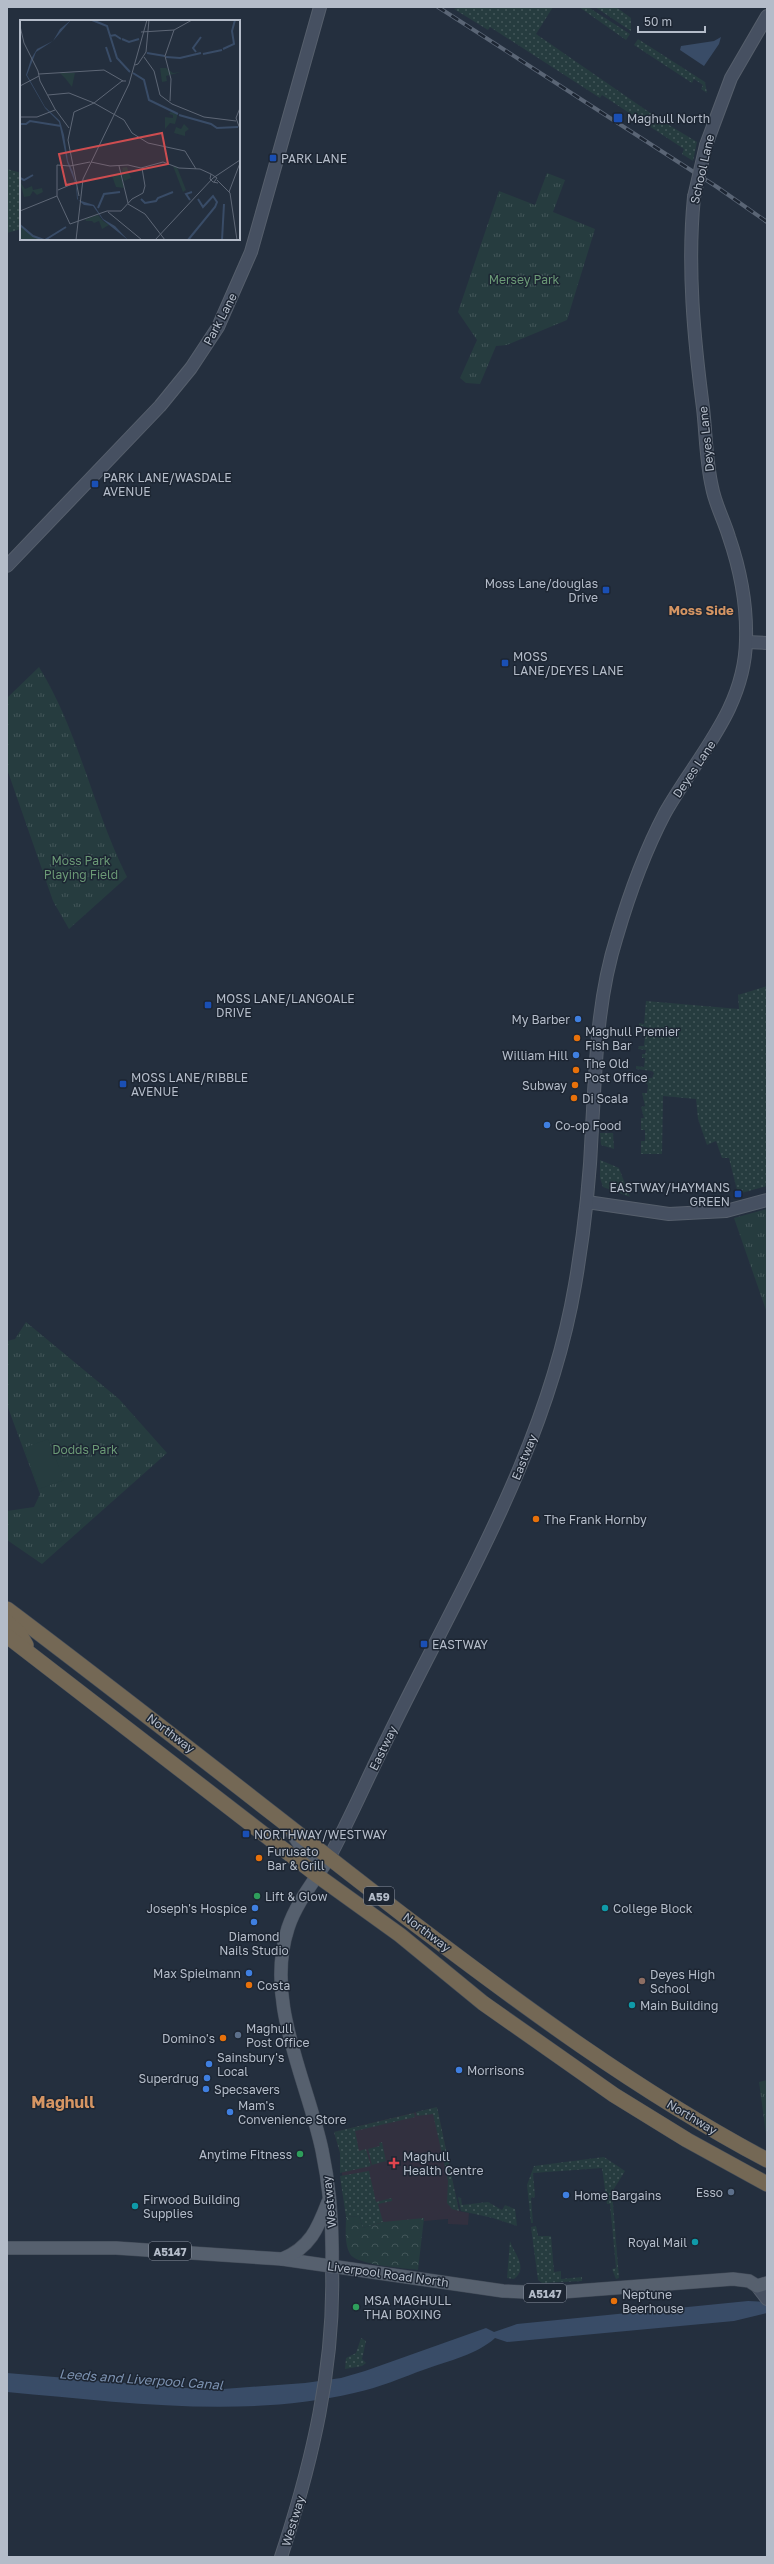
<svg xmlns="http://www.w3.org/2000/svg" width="774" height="2564" viewBox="0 0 774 2564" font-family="'Golos Text',sans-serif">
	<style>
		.medical { fill: #32303f }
		.grass { fill: url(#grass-dots) }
		.forest { fill: url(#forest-crowns) }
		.park { fill: url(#park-tufts) }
		.pitch { fill: #263c3f }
		.water { fill: #394c67 }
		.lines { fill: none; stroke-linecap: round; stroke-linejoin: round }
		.secondary-casing { stroke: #565f6c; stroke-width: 14 }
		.primary-casing { stroke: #414a57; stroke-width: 14 }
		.highway-casing { stroke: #434c59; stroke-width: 16 }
		.secondary { stroke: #465061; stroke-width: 12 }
		.primary { stroke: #56606e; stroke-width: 13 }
		.highway { stroke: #746855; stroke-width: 15 }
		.rail-casing { stroke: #5a6575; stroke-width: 4 }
		.rail { stroke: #1d2633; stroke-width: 2.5; stroke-dasharray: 8; stroke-linecap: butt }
		.secondary-bridge-casing { stroke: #565f6c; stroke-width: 14; stroke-linecap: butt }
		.secondary-bridge { stroke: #465061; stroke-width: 12 }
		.transit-dot { fill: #1a4fb4; stroke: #1d2633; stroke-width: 1.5 }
		.shop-dot { fill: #3f7fe0; stroke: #1d2633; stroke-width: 1.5 }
		.food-dot { fill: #e8710a; stroke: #1d2633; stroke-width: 1.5 }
		.leisure-dot { fill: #2e9e5b; stroke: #1d2633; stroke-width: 1.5 }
		.culture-dot { fill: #0f9aa8; stroke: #1d2633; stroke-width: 1.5 }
		.education-dot { fill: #8d6e63; stroke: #1d2633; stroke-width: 1.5 }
		.service-dot { fill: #5c6f8a; stroke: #1d2633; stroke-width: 1.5 }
		.health-dot { fill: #e0444e; stroke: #1d2633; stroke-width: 1.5 }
		.labels { text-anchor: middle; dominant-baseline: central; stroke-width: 3; stroke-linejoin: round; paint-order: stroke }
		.shield { fill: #1d2633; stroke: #878f9c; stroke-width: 1 }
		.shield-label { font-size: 11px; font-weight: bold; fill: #b4bcc9 }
		.poi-label { font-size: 12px; fill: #b4bcc9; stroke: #1d2633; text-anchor: start }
		.street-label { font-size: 12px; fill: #b4bcc9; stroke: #1d2633 }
		.park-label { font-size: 12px; fill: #6b9a76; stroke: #1d2633 }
		.neighbourhood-label { font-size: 13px; font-weight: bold; fill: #d59563; stroke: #1d2633 }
		.water-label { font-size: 13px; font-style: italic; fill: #7c92b1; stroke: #1d2633 }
		.district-label { font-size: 16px; font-weight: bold; fill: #d59563; stroke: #1d2633 }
		.inset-river { fill: none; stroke: #394c67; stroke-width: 2 }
		.inset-road { fill: none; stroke: #5e6776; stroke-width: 1 }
		.view { fill: #ce4d50; fill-opacity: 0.15; stroke: #ce4d50; stroke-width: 2 }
		.inset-edge { fill: none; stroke: #b4bcc9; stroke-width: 2 }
	</style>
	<defs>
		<pattern id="grass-dots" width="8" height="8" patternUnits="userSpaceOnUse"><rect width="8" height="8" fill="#263c3f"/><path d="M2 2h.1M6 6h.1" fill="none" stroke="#435659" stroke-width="1.8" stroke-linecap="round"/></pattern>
		<pattern id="forest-crowns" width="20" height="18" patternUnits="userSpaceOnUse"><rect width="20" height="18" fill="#263c3f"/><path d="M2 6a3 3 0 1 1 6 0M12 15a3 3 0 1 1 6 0" fill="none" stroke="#435659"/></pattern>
		<pattern id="park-tufts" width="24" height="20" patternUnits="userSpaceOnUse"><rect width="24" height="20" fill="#263c3f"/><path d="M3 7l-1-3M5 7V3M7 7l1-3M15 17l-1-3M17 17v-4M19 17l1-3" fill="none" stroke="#435659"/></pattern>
	</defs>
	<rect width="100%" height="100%" fill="#242f3e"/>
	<polygon class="medical" points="437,2107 459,2211 469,2213 468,2225 448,2224 448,2219 424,2221 424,2219 373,2226 359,2216 346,2217 340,2153 334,2132"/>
	<g class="grass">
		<polygon points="462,7 553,7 536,34 659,119 697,142 693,161 682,154 684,149 602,95 600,98 490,27 488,30 454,9"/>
		<polygon points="579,7 588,7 630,34 626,40"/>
		<polygon points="595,7 616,7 631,18 631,31"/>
		<polygon points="638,39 705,82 707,93 701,89 703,85 694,79 692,83 634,45"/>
		<polygon points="7,169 21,173 21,229 7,233"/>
		<polygon points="767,986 767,1186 738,1194 729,1158 722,1158 716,1141 707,1145 698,1119 696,1099 663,1096 662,1154 641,1154 641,1141 645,1141 645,1130 641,1130 641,1118 644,1118 641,1107 645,1106 642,1093 647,1093 648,1085 643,1081 643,1077 652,1078 654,1073 652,1071 636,1069 636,1066 644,1067 645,1058 642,1058 642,1054 645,1054 646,1050 638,1049 639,1046 644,1046 646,1027 639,1026 639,1023 644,1024 646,1001 739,1009 738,995"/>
		<polygon points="600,1133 613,1133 614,1149 601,1145"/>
		<polygon points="600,1160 619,1168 630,1197 603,1187 600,1178"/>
		<polygon points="437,2107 459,2211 452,2209 447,2203 448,2181 433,2114 417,2116 416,2112"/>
		<polygon points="414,2113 415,2117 355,2131 359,2151 366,2149 371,2166 340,2173 340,2153 334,2132"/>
		<polygon points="382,2142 386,2161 372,2165 368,2149 380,2146 379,2143"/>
		<polygon points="604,2157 625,2171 612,2192 619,2278 616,2279 612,2269 616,2268 610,2204 607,2204 602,2168 533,2173 535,2197 531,2198 533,2223 531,2223 527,2185 534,2166"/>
		<polygon points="369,2171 376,2202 392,2198 392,2201 378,2204 383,2222 363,2228 359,2216 346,2217 340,2176"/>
		<polygon points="458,2197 461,2198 462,2205 488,2202 502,2210 505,2205 515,2209 517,2226 493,2218 461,2211"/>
		<polygon points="536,2226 538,2236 551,2236 554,2272 561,2271 561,2279 582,2277 582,2281 542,2283 538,2280 531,2227"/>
		<path d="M510 2241C514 2254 529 2267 514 2279L507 2278Z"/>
		<polygon points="361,2338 366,2341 362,2359 366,2363 362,2366 345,2369 346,2358 356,2353"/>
	</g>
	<path class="forest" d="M359 2216 363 2228 383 2222 424 2218 418 2270C404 2268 356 2265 350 2254 344 2243 346 2228 346 2217Z"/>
	<g class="park">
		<polygon points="547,173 565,180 553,212 595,229 567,320 507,345 496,346 480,384 466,383 460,378 477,340 458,312 499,191 535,205"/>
		<path d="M39 667C79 732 93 809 127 877L69 929 53 901 7 769V698Z"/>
		<polygon points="767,1209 767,1313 734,1218"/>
		<polygon points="26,1322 119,1399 167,1453 42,1564 7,1540 7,1511 34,1507 40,1494 7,1405 7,1341 15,1339"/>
		<polygon points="767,2080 767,2141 759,2082"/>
	</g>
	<polygon class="pitch" points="48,1439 64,1480 39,1489 24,1448"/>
	<g class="water">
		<polygon points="721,37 719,44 704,66 680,50 681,46 714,41"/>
		<path d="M748 2301 767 2302V2313L734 2321 507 2342 495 2338C478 2354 448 2361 426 2369 403 2377 379 2388 354 2393 243 2419 120 2402 7 2392V2373L210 2390 305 2383 341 2378 365 2371 486 2328 494 2332 517 2324Z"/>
	</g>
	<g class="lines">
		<g class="secondary-casing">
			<g id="secondary">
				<polyline points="706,145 731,78 767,16"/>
				<polyline points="7,566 160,406 191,368 218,327 251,252 320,7"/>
				<polyline points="746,642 767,643"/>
				<polyline points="587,1202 669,1214 726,1211 767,1200"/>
				<path d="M329 1858C350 1819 367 1779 387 1739 458 1592 547 1450 575 1285 584 1233 590 1180 592 1128 596 1062 597 999 617 936 629 895 645 851 665 813 697 756 745 709 746 640 747 606 740 569 729 537 724 520 715 504 712 487 706 461 706 434 703 408 694 339 687 267 694 197"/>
				<polyline points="757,2286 767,2299"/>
				<path d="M281 2557C312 2463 335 2367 332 2267"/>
			</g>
		</g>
		<g class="primary-casing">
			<g id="primary">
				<polyline points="290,1830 302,1848 315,1861 318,1876"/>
				<path d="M329 1858C315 1880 296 1903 288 1928 264 2001 307 2079 322 2150 330 2188 333 2228 332 2267"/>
				<polyline points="7,2248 116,2248 282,2259 503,2291 549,2293 733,2279 749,2281 757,2286 767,2283"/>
				<path d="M282 2259C310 2248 318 2228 328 2202"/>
			</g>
		</g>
		<g class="highway-casing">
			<g id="highway">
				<path d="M7 1609C140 1709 271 1813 403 1915 520 2004 637 2091 767 2160"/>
				<polyline points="7,1622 19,1633 26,1645"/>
				<polyline points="7,1636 318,1876 400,1935 483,2003 614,2095 687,2140 767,2184"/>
			</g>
		</g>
		<use href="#secondary" class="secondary"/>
		<use href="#primary" class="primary"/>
		<use href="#highway" class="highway"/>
		<g class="rail-casing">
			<polyline id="rail" points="438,7 717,187 767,222"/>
		</g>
		<use href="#rail" class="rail"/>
		<g class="secondary-bridge-casing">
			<polyline id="secondary-bridge" points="694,197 706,145"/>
		</g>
		<use href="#secondary-bridge" class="secondary-bridge"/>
	</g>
	<g class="transit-dot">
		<rect x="613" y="113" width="10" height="10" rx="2"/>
		<rect x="269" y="154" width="8" height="8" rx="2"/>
		<rect x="91" y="480" width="8" height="8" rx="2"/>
		<rect x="602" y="586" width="8" height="8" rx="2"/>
		<rect x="501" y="659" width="8" height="8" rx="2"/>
		<rect x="204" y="1001" width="8" height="8" rx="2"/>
		<rect x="119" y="1080" width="8" height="8" rx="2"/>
		<rect x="734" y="1190" width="8" height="8" rx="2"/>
		<rect x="420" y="1640" width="8" height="8" rx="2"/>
		<rect x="242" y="1830" width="8" height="8" rx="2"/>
	</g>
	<g class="shop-dot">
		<circle cx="578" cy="1019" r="4"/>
		<circle cx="576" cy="1055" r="4"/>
		<circle cx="547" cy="1125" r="4"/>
		<circle cx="255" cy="1908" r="4"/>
		<circle cx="254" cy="1922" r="4"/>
		<circle cx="249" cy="1973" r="4"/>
		<circle cx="209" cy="2064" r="4"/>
		<circle cx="459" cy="2070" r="4"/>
		<circle cx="207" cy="2078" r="4"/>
		<circle cx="206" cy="2089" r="4"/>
		<circle cx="230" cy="2112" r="4"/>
		<circle cx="566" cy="2195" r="4"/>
	</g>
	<g class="food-dot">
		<circle cx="577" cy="1038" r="4"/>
		<circle cx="576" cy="1070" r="4"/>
		<circle cx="575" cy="1085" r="4"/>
		<circle cx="574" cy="1098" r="4"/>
		<circle cx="536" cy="1519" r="4"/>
		<circle cx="259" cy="1858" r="4"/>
		<circle cx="249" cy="1985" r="4"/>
		<circle cx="223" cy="2038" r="4"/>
		<circle cx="614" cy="2301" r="4"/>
	</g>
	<g class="leisure-dot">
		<circle cx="257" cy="1896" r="4"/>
		<circle cx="300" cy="2154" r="4"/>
		<circle cx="356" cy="2307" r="4"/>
	</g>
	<g class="culture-dot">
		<circle cx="605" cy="1908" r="4"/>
		<circle cx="632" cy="2005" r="4"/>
		<circle cx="135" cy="2206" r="4"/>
		<circle cx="695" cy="2242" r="4"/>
	</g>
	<circle class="education-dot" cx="642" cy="1981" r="4"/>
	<g class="service-dot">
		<circle cx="238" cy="2035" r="4"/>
		<circle cx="731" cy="2192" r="4"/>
	</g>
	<path class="health-dot" d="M392 2157h4v4h4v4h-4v4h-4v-4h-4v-4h4z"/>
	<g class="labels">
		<g class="shield">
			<rect x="364" y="1887" width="30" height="18" rx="3"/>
			<rect x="149" y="2242" width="42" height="18" rx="3"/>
			<rect x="524" y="2284" width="42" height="18" rx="3"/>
		</g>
		<g class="shield-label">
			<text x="379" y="1896">A59</text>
			<text x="170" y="2251">A5147</text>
			<text x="545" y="2293">A5147</text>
		</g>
		<g class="poi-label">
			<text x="627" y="118">Maghull North</text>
			<text x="281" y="158">PARK LANE</text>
			<text x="103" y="477">PARK LANE/WASDALE<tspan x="103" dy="14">AVENUE</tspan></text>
			<text x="598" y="583" text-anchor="end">Moss Lane/douglas<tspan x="598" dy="14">Drive</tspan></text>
			<text x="513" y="656">MOSS<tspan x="513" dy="14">LANE/DEYES LANE</tspan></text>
			<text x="216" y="998">MOSS LANE/LANGOALE<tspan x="216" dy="14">DRIVE</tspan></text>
			<text x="570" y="1019" text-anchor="end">My Barber</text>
			<text x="585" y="1031">Maghull Premier<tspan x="585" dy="14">Fish Bar</tspan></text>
			<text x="568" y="1055" text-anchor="end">William Hill</text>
			<text x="584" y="1063">The Old<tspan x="584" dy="14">Post Office</tspan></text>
			<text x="131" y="1077">MOSS LANE/RIBBLE<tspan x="131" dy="14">AVENUE</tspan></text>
			<text x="567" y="1085" text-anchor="end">Subway</text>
			<text x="582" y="1098">Di Scala</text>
			<text x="555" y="1125">Co-op Food</text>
			<text x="730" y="1187" text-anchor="end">EASTWAY/HAYMANS<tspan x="730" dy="14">GREEN</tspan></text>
			<text x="544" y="1519">The Frank Hornby</text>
			<text x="432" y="1644">EASTWAY</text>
			<text x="254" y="1834">NORTHWAY/WESTWAY</text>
			<text x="267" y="1851">Furusato<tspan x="267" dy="14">Bar &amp; Grill</tspan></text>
			<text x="265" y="1896">Lift &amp; Glow</text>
			<text x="247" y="1908" text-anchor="end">Joseph's Hospice</text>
			<text x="613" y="1908">College Block</text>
			<text x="254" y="1936" text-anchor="middle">Diamond<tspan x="254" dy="14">Nails Studio</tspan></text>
			<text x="241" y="1973" text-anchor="end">Max Spielmann</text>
			<text x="650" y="1974">Deyes High<tspan x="650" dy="14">School</tspan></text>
			<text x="257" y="1985">Costa</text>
			<text x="640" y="2005">Main Building</text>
			<text x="246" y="2028">Maghull<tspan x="246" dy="14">Post Office</tspan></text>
			<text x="215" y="2038" text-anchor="end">Domino's</text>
			<text x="217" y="2057">Sainsbury's<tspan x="217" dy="14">Local</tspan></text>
			<text x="467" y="2070">Morrisons</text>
			<text x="199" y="2078" text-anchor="end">Superdrug</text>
			<text x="214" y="2089">Specsavers</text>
			<text x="238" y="2105">Mam's<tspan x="238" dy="14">Convenience Store</tspan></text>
			<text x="292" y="2154" text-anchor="end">Anytime Fitness</text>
			<text x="403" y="2156">Maghull<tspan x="403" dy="14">Health Centre</tspan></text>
			<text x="723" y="2192" text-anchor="end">Esso</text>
			<text x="574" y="2195">Home Bargains</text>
			<text x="143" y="2199">Firwood Building<tspan x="143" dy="14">Supplies</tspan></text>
			<text x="687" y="2242" text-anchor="end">Royal Mail</text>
			<text x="622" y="2294">Neptune<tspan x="622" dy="14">Beerhouse</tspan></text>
			<text x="364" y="2300">MSA MAGHULL<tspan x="364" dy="14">THAI BOXING</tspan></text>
		</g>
		<g class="street-label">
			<text transform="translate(702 169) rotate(-77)">School Lane</text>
			<text transform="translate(220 319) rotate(-62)">Park Lane</text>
			<text transform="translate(706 439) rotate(-96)">Deyes Lane</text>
			<text transform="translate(694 769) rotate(-56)">Deyes Lane</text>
			<text transform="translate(524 1457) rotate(-68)">Eastway</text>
			<text transform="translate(171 1733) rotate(37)">Northway</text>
			<text transform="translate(383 1748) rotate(-64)">Eastway</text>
			<text transform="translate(427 1932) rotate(37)">Northway</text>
			<text transform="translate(692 2117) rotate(31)">Northway</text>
			<text transform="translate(329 2202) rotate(-96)">Westway</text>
			<text transform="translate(388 2274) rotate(8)">Liverpool Road North</text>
			<text transform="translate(293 2521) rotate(-73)">Westway</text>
		</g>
		<g class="park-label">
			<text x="524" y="279">Mersey Park</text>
			<text x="81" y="860">Moss Park<tspan x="81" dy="14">Playing Field</tspan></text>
			<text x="85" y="1449">Dodds Park</text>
		</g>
		<g class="neighbourhood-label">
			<text x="701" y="610">Moss Side</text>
		</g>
		<g class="water-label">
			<text transform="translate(141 2379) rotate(4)">Leeds and Liverpool Canal</text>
		</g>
		<g class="district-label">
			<text x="63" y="2102">Maghull</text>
		</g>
	</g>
	<g transform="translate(20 20)">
		<rect width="220" height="220" fill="#242f3e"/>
		<path d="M140 48H146L153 53 161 52 146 56 147 61 142 62ZM151 92 157 94V97L155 104 150 103 145 109V97L153 98V95L149 94ZM164 104 169 109 165 112V116L154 113 156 107 161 109ZM153 146 157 147 166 170 163 172ZM107 147 111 158 104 161 101 152 103 149 101 148ZM0 206 13 216 24 220H0Z" fill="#263c3f"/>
		<path d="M0 162 5 169 12 166 13 170 22 168 23 172 17 175 13 171 10 176 4 177Z" fill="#263c3f"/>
		<path d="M40 53H55L52 67 45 58ZM99 152 101 156 104 168 96 167 92 156ZM78 195 83 201 89 205 82 209 79 201 74 203 72 201H66L65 199Z" fill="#263c3f"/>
		<path d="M51 0 33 21 16 32 7 55 25 87 40 101 44 115 48 141 53 152 57 169 58 180 74 185 83 199 95 206 108 220 83 200 73 186 64 185 57 179 56 165 47 142 39 102 25 88 6 55 11 39 17 29 33 21 40 9Z" fill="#394c67"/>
		<path class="inset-river" d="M72 0 87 6 97 38 110 52M90 16 95 15 101 19M102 19 109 22 119 19M86 27 91 42M203 29 214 24 212 11 215 0M176 32 173 28 181 17M127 33 145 36M183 34 202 30M146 37 160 38 181 33M113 53 124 60 129 80 158 94M159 95 191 104 197 108 218 107M0 104H6L10 101 41 106M0 158 4 160 13 155M121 179 125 183 136 181 138 178 153 172M170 180 166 174 172 172M78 188 84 174 100 172M0 205 13 216 24 220M25 220 46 207M168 220 195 187 197 182 193 176 183 187 178 179M202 220 204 184"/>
		<path class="inset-road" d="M0 6 4 23 18 51 20 61 35 89 49 108M121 12 154 10 172 0M124 37 134 51 140 75 152 84 184 97 216 101M115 45 118 44 126 32 129 0M19 54 84 50 103 61M0 66 19 56M28 75 49 73 74 83M150 81 151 59 145 36 154 10M74 83 104 100 112 113 128 123 165 131 176 149M220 88 216 98 220 109M0 97H17L35 90M71 142 90 146 108 145 121 148 143 142 159 148 180 149 191 154M37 145 50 146 70 142M99 146 108 183M197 160 210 173 217 220M194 162 197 158 191 154 190 159 193 162 198 163M38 170 57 162M209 172 220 143M37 176 50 204 87 191H101L112 179 123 173 125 166 122 148M59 176 48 120 54 92 74 83 102 61H106M108 184 125 194 145 220M0 191 37 176V145M88 192 122 220M56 220 63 159 109 64 127 0M135 220 193 158 220 140"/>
		<path class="view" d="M142 113 148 144 46 165 39 134Z"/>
		<rect width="220" height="220" class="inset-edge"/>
	</g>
	<rect width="774" height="2564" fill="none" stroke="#b4bcc9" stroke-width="16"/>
	<path d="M638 26v6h67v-6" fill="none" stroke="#b4bcc9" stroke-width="2"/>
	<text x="644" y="26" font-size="12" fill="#b4bcc9" stroke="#1d2633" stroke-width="3" paint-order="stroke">50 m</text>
</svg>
